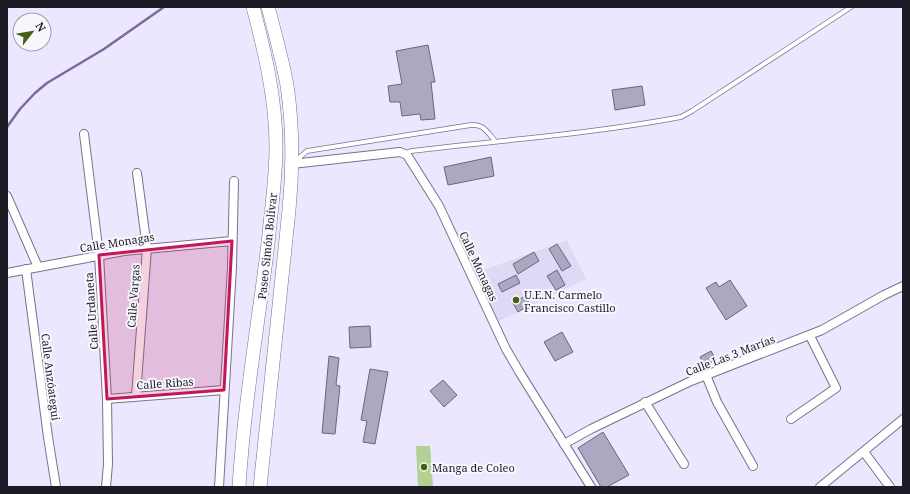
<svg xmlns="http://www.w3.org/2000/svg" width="910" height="494" viewBox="0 0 910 494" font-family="'Noto Serif',serif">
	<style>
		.built { fill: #dfd9f6 }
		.green { fill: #b4d195 }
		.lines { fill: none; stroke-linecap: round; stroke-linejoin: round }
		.stream { stroke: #786c9c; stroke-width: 2.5 }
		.building { fill: #ada7c2; stroke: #6b657e }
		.service-casing { stroke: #78738c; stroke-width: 5.5 }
		.minor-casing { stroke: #78738c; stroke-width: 10 }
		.primary-casing { stroke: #78738c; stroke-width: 14 }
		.service { stroke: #fff; stroke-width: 4 }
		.minor { stroke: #fff; stroke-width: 8 }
		.primary { stroke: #fff; stroke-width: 13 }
		.marked { fill: #c2185b; fill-opacity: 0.2; stroke: #c2185b; stroke-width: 3; stroke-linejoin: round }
		.poi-dot { fill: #426114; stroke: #f8f7fd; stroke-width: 1.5 }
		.labels { text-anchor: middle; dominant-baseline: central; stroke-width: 4; stroke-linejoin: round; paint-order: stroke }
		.street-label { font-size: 11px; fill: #1e1b26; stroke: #f8f7fd }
		.poi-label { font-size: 11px; fill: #1e1b26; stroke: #f8f7fd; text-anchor: start }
	</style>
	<rect width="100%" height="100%" fill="#ece7fe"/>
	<polygon class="built" points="567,240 586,279 499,321 475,273"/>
	<polygon class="green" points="416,446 430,446 433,487 418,487"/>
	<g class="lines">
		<polyline class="stream" points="7,127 20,109 35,93 47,83 104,49 164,7"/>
	</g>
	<g class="building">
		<polygon points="428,45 435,82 431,82 435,119 421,120 420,114 402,116 400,102 390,102 388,86 402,84 396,51"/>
		<polygon points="642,86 645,105 615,110 612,90"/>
		<polygon points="491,157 494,176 448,185 444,167"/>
		<polygon points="557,244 571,266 562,271 549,249"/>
		<polygon points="534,252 539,261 518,274 513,264"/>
		<polygon points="557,270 565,285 556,290 547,276"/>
		<polygon points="516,275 520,283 502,292 498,284"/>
		<polygon points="730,280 747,306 726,320 706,288 716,282 719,287"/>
		<polygon points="525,296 530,305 518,312 513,303"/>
		<polygon points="370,326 371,347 350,348 349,327"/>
		<polygon points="562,332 573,352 555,361 544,342"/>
		<polygon points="711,351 716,360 705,366 700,357"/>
		<polygon points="329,356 339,358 336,385 340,386 335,434 322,433"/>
		<polygon points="370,369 388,372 375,444 363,442 367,421 361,420"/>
		<polygon points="443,380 457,395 444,407 430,391"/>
		<polygon points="603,432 629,475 607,487 601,487 578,448"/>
	</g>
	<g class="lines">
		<g class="service-casing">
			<g id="service">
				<path d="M406 153 411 151C501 140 592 134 681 117L692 111 851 7"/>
				<path d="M300 163V157L307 151 471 125C484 124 487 132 495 141"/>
			</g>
		</g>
		<g class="minor-casing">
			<g id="minor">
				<polyline points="84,134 99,255 107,399 108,464 106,487"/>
				<polyline points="292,164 400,152 407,155 439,206 506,349 520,373 591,487"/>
				<polyline points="7,196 38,267"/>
				<polyline points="26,269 48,437 56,487"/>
				<polyline points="7,273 124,251 232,241"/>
				<polyline points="706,375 717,402 753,466"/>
				<polyline points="136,396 147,248 137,173"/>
				<polyline points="107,399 224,390"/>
				<polyline points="645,402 684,464"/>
				<polyline points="791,419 836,388 810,336"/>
				<polyline points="564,444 591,429 691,381 822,330 884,295 903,286"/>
				<polyline points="864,452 890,487"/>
				<polyline points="219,487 232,267 234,181"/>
				<polyline points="820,487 903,419"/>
			</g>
		</g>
		<g class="primary-casing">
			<g id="primary">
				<path d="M239 487C244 405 258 325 268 244 271 211 276 179 276 147 276 99 265 53 253 7"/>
				<path d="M260 487 289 210C293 169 293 126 287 85 282 58 275 33 268 7"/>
			</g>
		</g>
		<use href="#service" class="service"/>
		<use href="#minor" class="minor"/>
		<use href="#primary" class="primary"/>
	</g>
	<path class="marked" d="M232 241 224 390 107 399 99 255Z"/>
	<g class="poi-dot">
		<circle cx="516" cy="300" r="4"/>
		<circle cx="424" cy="467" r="4"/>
	</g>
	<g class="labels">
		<g class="street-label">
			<text transform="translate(117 242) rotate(-9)">Calle Monagas</text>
			<text transform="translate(267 246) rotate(-84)">Paseo Simón Bolívar</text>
			<text transform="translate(479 266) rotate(65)">Calle Monagas</text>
			<text transform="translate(133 296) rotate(-86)">Calle Vargas</text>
			<text transform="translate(91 311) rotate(-94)">Calle Urdaneta</text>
			<text transform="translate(730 355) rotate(-21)">Calle Las 3 Marías</text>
			<text transform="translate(51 377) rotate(83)">Calle Anzóategui</text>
			<text transform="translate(165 383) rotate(-4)">Calle Ribas</text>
		</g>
		<g class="poi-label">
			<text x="524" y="294">U.E.N. Carmelo<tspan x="524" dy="13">Francisco Castillo</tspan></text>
			<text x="432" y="467">Manga de Coleo</text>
		</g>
	</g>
	<rect width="910" height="494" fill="none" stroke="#1e1b26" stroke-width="16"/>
	<g transform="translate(32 32) rotate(59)"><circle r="19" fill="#f8f7fd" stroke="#a19fa7"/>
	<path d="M0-3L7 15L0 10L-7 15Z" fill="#426114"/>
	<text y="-6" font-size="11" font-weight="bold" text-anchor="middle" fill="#1e1b26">N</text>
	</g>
</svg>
